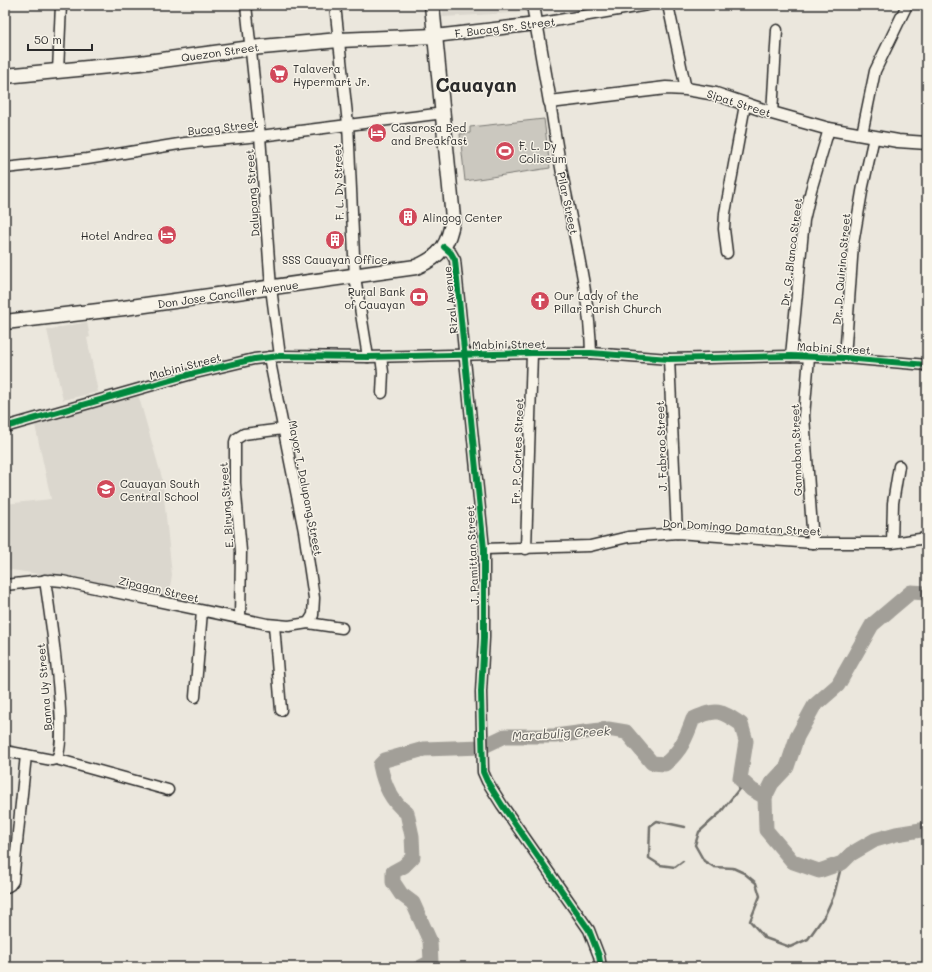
<svg xmlns="http://www.w3.org/2000/svg" width="932" height="972" viewBox="0 0 932 972" font-family="Mali,sans-serif">
	<style>
		.built { fill: #dbd7ce }
		.green { fill: #cbc8bf; stroke: #7b7a75 }
		.lines { fill: none; stroke-linecap: round; stroke-linejoin: round }
		.stream { stroke: #72716c; stroke-width: 2.5 }
		.river { stroke: #a29f98; stroke-width: 15 }
		.minor-casing { stroke: #2b2b2b; stroke-width: 13 }
		.tertiary-casing { stroke: #2b2b2b; stroke-width: 15 }
		.secondary-casing { stroke: #2b2b2b; stroke-width: 17 }
		.minor { stroke: #f7f3e8; stroke-width: 10 }
		.tertiary { stroke: #f7f3e8; stroke-width: 12 }
		.secondary { stroke: #f7f3e8; stroke-width: 14 }
		.cycleway-casing { stroke: #f7f3e8; stroke-width: 8 }
		.cycleway { stroke: #00873e; stroke-width: 6 }
		.labels { text-anchor: middle; dominant-baseline: central; stroke-width: 3; stroke-linejoin: round; paint-order: stroke }
		.street-label { font-size: 11px; fill: #2b2b2b; stroke: #f7f3e8 }
		.poi-label { font-size: 11px; fill: #2b2b2b; stroke: #f7f3e8; text-anchor: start }
		.water-label { font-size: 12px; font-style: italic; fill: #555451; stroke: #f7f3e8 }
		.town-label { font-size: 19px; font-weight: bold; fill: #2b2b2b; stroke: #f7f3e8 }
	</style>
	<rect width="100%" height="100%" fill="#ebe7dd"/>
	<filter id="ink" filterUnits="userSpaceOnUse"><feTurbulence type="fractalNoise" baseFrequency=".025" numOctaves="2"/><feDisplacementMap in="SourceGraphic" scale="8" xChannelSelector="R" yChannelSelector="G"/><feConvolveMatrix kernelMatrix="1 2 1 2 8 2 1 2 1" color-interpolation-filters="sRGB"/></filter>
	<g filter="url(#ink)">
		<g class="built">
			<polygon points="443,5 525,5 526,12 443,17"/>
			<polygon points="87,322 90,337 87,338 98,392 63,400 47,330"/>
			<polygon points="138,394 162,478 172,575 168,599 72,579 5,569 5,504 51,499 35,425"/>
		</g>
		<polygon class="green" points="544,119 550,168 465,181 460,134 470,133 470,127"/>
		<g class="lines">
			<g class="stream">
				<polyline points="740,779 739,789 720,813 699,832 695,845 704,861 714,867 733,868 744,873 756,883 760,896 750,921 765,938 790,947 808,939 825,915 834,895 842,863"/>
				<polyline points="683,861 675,867 660,865 649,858 650,826 657,821 685,827"/>
			</g>
			<g class="river">
				<polyline points="927,593 911,592 872,625 838,685 814,706 797,737 787,767 772,783 765,797 766,830 793,862 819,871 842,863 851,854 875,840 896,834 927,829"/>
				<path d="M421 967 431 962 430 941 413 903 401 894 393 882V872L404 866 413 857 412 836 407 813C391 801 384 785 380 765L385 760 424 749 482 747 505 736H555L608 729 626 732 652 763 665 764C681 751 686 738 693 719 717 708 720 710 741 724L746 741 740 779 752 790 765 797"/>
			</g>
			<g class="minor-casing">
				<g id="minor">
					<polyline points="246,5 260,136 271,288 280,356"/>
					<polyline points="335,5 348,124 355,277 368,357"/>
					<polyline points="668,5 686,89"/>
					<polyline points="536,24 647,5"/>
					<polyline points="58,71 61,5"/>
					<path d="M550 102C555 136 561 170 568 203 578 253 590 303 591 353"/>
					<polyline points="772,113 777,30"/>
					<polyline points="862,134 875,71 907,5"/>
					<polyline points="5,168 87,159 185,143 260,136 444,113"/>
					<polyline points="444,247 451,253 455,260 484,549 484,638 481,692 483,772 487,781 502,805 589,930 599,956 601,967"/>
					<polyline points="727,253 724,229 725,213 745,105"/>
					<polyline points="791,356 804,220 811,190 829,129"/>
					<polyline points="269,357 304,531 314,598 313,615 308,623"/>
					<polyline points="381,357 383,372 382,393"/>
					<polyline points="809,357 804,416 813,543"/>
					<polyline points="845,358 853,244 863,186 874,137"/>
					<polyline points="669,359 677,533"/>
					<polyline points="5,427 195,373 254,359 280,356 368,357 532,353 591,353 669,359 791,356 845,358 927,365"/>
					<polyline points="892,543 893,503 899,466"/>
					<polyline points="484,549 590,546 628,537 677,533 813,543 892,543 927,538"/>
					<polyline points="526,549 532,353"/>
					<polyline points="5,585 51,580 62,581 267,624 289,626 308,623 342,628"/>
					<polyline points="240,618 241,551 235,483 235,442 236,439 244,434 283,429"/>
					<polyline points="274,625 281,710"/>
					<polyline points="195,697 202,611"/>
					<path d="M5 751 52 760 56 759C70 744 49 607 45 580"/>
					<polyline points="56,759 168,790"/>
					<polyline points="5,888 10,885 13,881 26,755"/>
				</g>
			</g>
			<g class="tertiary-casing">
				<g id="tertiary">
					<polyline points="533,5 550,102 666,88 686,89 716,94 772,113 829,129 898,141 927,143"/>
					<polyline points="435,36 536,24"/>
				</g>
			</g>
			<g class="secondary-casing">
				<g id="secondary">
					<polyline points="5,76 140,63 251,48 339,40 435,36"/>
					<path d="M5 322 124 308 416 267C441 257 449 244 453 218L432 5"/>
				</g>
			</g>
			<use href="#minor" class="minor"/>
			<use href="#tertiary" class="tertiary"/>
			<use href="#secondary" class="secondary"/>
			<g class="cycleway-casing">
				<g id="cycleway">
					<polyline points="444,247 451,253 455,260 484,549 484,638 481,692 483,772 487,781 502,805 589,930 599,956 601,967"/>
					<polyline points="5,427 195,373 254,359 280,356 368,357 532,353 591,353 669,359 791,356 845,358 927,365"/>
				</g>
			</g>
			<use href="#cycleway" class="cycleway"/>
		</g>
	</g>
	<defs>
		<g id="supermarket-disc" transform="scale(1)"><circle r="9.5" fill="#d1495b" stroke="#f7f3e8"/><path d="M-6-5.5h2.5l.6 2H6L4.5 2H-2.5L-4.4-4H-6ZM-1.5 3.2a1.3 1.3 0 1 0 .1 0ZM3 3.2a1.3 1.3 0 1 0 .1 0Z" fill="#fff"/></g>
		<g id="hotel-disc" transform="scale(1)"><circle r="9.5" fill="#d1495b" stroke="#f7f3e8"/><path d="M-6-4.5h1.5V1H6V5H4.5V3h-9V5H-6ZM-4 0a1.8 1.8 0 1 1 3.6 0ZM.5 0V-2.5h3Q6-2.5 6 0Z" fill="#fff"/></g>
		<g id="stadium-disc" transform="scale(1)"><circle r="9.5" fill="#d1495b" stroke="#f7f3e8"/><path d="M0-5a6.5 5 0 1 0 0 10a6.5 5 0 1 0 0-10ZM-3.5-1.8h7v3.6h-7Z" fill="#fff"/></g>
		<g id="building-disc" transform="scale(1)"><circle r="9.5" fill="#d1495b" stroke="#f7f3e8"/><path d="M-4-6H4V6H1V3H-1V6H-4ZM-2.5-4.3h1.7v1.8h-1.7ZM.8-4.3h1.7v1.8H.8ZM-2.5-1h1.7V.8h-1.7ZM.8-1h1.7V.8H.8Z" fill="#fff"/></g>
		<g id="bank-disc" transform="scale(1)"><circle r="9.5" fill="#d1495b" stroke="#f7f3e8"/><path d="M-6-4H6V4H-6ZM0-2.3a2.3 2.3 0 1 0 0 4.6a2.3 2.3 0 1 0 0-4.6Z" fill="#fff"/></g>
		<g id="church-disc" transform="scale(1)"><circle r="9.5" fill="#d1495b" stroke="#f7f3e8"/><path d="M-1.2-6h2.4v3.5h3.3v2.4h-3.3V6h-2.4V-.1h-3.3v-2.4h3.3Z" fill="#fff"/></g>
		<g id="school-disc" transform="scale(1)"><circle r="9.5" fill="#d1495b" stroke="#f7f3e8"/><path d="M0-5L7-2L0 1L-7-2ZM-4 1L0 2.5L4 1V4Q0 6-4 4Z" fill="#fff"/></g>
	</defs>
	<g fill-rule="evenodd">
		<use href="#supermarket-disc" x="279" y="74"/>
		<use href="#hotel-disc" x="377" y="133"/>
		<use href="#stadium-disc" x="505" y="151"/>
		<use href="#building-disc" x="408" y="217"/>
		<use href="#hotel-disc" x="167" y="235"/>
		<use href="#building-disc" x="335" y="240"/>
		<use href="#bank-disc" x="419" y="297"/>
		<use href="#church-disc" x="540" y="301"/>
		<use href="#school-disc" x="106" y="489"/>
	</g>
	<g class="labels">
		<g class="street-label">
			<text transform="translate(505 27) rotate(-7)">F. Bucag Sr. Street</text>
			<text transform="translate(220 52) rotate(-8)">Quezon Street</text>
			<text transform="translate(739 103) rotate(18)">Sipat Street</text>
			<text transform="translate(223 127) rotate(-6)">Bucag Street</text>
			<text transform="translate(338 182) rotate(-92)">F. L. Dy Street</text>
			<text transform="translate(252 193) rotate(-94)">Dalupang Street</text>
			<text transform="translate(568 203) rotate(78)">Pilar Street</text>
			<text transform="translate(791 252) rotate(-83)">Dr. G. Blanco Street</text>
			<text transform="translate(841 269) rotate(-85)">Dr. D. Quirino Street</text>
			<text transform="translate(228 294) rotate(-8)">Don Jose Canciller Avenue</text>
			<text transform="translate(450 300) rotate(-96)">Rizal Avenue</text>
			<text transform="translate(509 344) rotate(-1)">Mabini Street</text>
			<text transform="translate(834 348) rotate(3)">Mabini Street</text>
			<text transform="translate(185 366) rotate(-15)">Mabini Street</text>
			<text transform="translate(661 446) rotate(-92)">J. Fabrao Street</text>
			<text transform="translate(796 450) rotate(-92)">Gannaban Street</text>
			<text transform="translate(517 451) rotate(-88)">Fr. P. Cortes Street</text>
			<text transform="translate(306 488) rotate(79)">Mayor T. Dalupang Street</text>
			<text transform="translate(226 505) rotate(-94)">E. Birung Street</text>
			<text transform="translate(742 527) rotate(3)">Don Domingo Damatan Street</text>
			<text transform="translate(472 555) rotate(-93)">J. Pamittan Street</text>
			<text transform="translate(159 589) rotate(13)">Zipagan Street</text>
			<text transform="translate(44 687) rotate(-95)">Banna Uy Street</text>
		</g>
		<g class="poi-label">
			<text x="293" y="68">Talavera<tspan x="293" dy="13">Hypermart Jr.</tspan></text>
			<text x="391" y="127">Casarosa Bed<tspan x="391" dy="13">and Breakfast</tspan></text>
			<text x="519" y="145">F. L. Dy<tspan x="519" dy="13">Coliseum</tspan></text>
			<text x="422" y="217">Alingog Center</text>
			<text x="153" y="235" text-anchor="end">Hotel Andrea</text>
			<text x="335" y="259" text-anchor="middle">SSS Cauayan Office</text>
			<text x="405" y="291" text-anchor="end">Rural Bank<tspan x="405" dy="13">of Cauayan</tspan></text>
			<text x="554" y="295">Our Lady of the<tspan x="554" dy="13">Pillar Parish Church</tspan></text>
			<text x="120" y="483">Cauayan South<tspan x="120" dy="13">Central School</tspan></text>
		</g>
		<g class="water-label">
			<text transform="translate(561 733) rotate(-3)">Marabulig Creek</text>
		</g>
		<g class="town-label">
			<text x="476" y="84">Cauayan</text>
		</g>
	</g>
	<rect width="932" height="972" fill="none" stroke="#f7f3e8" stroke-width="20"/>
	<rect x="10" y="10" width="912" height="952" fill="none" stroke="#2b2b2b" stroke-width="1.5" filter="url(#ink)"/>
	<path d="M28 44v6h64v-6" fill="none" stroke="#2b2b2b" stroke-width="2"/>
	<text x="34" y="44" font-size="12" fill="#2b2b2b" stroke="#f7f3e8" stroke-width="3" paint-order="stroke">50 m</text>
</svg>
